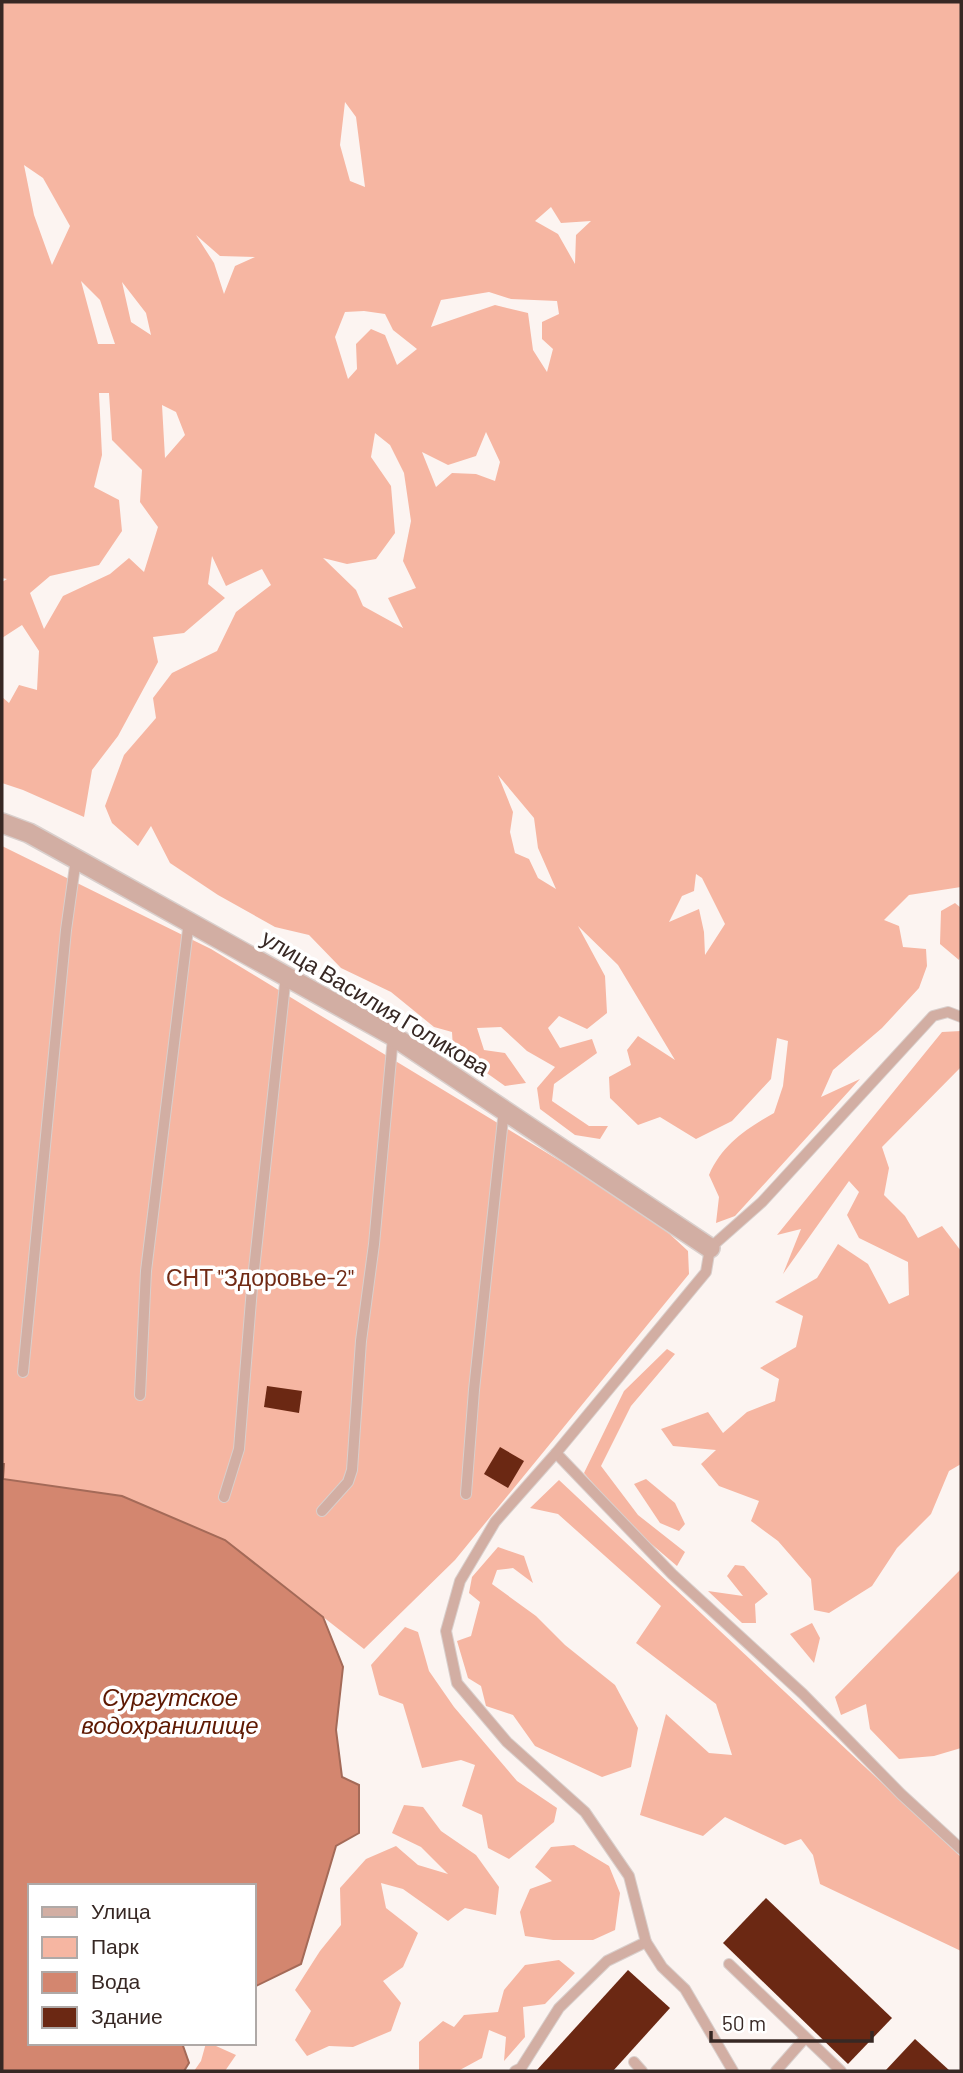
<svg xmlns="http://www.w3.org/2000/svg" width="963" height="2073" viewBox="0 0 963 2073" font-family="Barlow,sans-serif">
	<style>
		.green { fill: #f6b6a2; fill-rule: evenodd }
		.water { fill: #d3866f; stroke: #a46a58; stroke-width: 2 }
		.building { fill: #6b2813 }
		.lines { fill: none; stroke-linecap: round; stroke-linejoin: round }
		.service-casing { stroke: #d9cfcc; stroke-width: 12 }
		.minor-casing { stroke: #d9cfcc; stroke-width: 22 }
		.service { stroke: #d2aea3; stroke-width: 10 }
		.minor { stroke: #d2aea3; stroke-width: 19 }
		.labels { text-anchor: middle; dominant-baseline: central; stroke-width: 7; stroke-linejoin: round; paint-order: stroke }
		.street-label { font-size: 23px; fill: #372824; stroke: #fff }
		.park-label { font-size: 23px; fill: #702a14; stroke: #fff }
		.water-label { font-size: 24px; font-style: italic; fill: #5e1902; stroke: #fff }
	</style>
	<rect width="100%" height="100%" fill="#fcf4f1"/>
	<g class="green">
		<path d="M2 2H961V887L909 895 884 920 899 926 903 947 926 949 927 966 919 988 882 1028 833 1070 821 1097 860 1079 735 1216 716 1223 719 1197 709 1175C722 1145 746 1129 774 1113L783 1086 788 1041 777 1038 771 1079 732 1121 696 1139 660 1117 638 1125 610 1098 609 1077 631 1065 627 1050 638 1036 675 1060 618 965 578 926 605 976 607 1013 587 1029 559 1016 548 1028 560 1048 592 1039 597 1053 554 1084 552 1101 589 1126H608L600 1139 575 1135 540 1109 537 1088 555 1067 527 1051 501 1027 477 1028 484 1050 505 1053 526 1083 505 1086 453 1049 452 1032 434 1027 391 992 341 968 309 935 275 927 218 895 170 863 151 826 138 846 112 823 105 806 124 755 156 718 153 698 172 673 217 651 236 612 271 585 262 569 226 586 212 556 208 584 225 598 184 633 153 637 158 662 118 736 92 770 84 817 23 790 2 783V697L9 703 19 685 37 690 39 651 22 625 2 638V582L7 579 2 578ZM345 102 356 117 365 187 350 181 340 145ZM24 165 43 178 70 226 52 265 34 215ZM551 207 561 223 591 221 576 235 575 264 558 234 535 221ZM196 235 220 256 255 257 235 266 224 294 214 263ZM81 281 100 300 115 344H98ZM122 282 146 313 151 335 131 322ZM489 292 511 299 557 301 559 314 542 322V339L553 349 547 372 533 350 528 313 495 305 431 327 441 300ZM364 311 385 314 393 330 417 349 397 365 385 335 371 329 356 344 357 369 348 379 335 337 345 312ZM99 393H109L112 440 142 470 140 502 158 527 144 572 129 558 110 574 63 596 44 629 30 593 50 576 99 565 122 531 119 500 94 487 102 455ZM162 405 176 412 185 435 165 458ZM486 432 500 462 495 481 476 474 452 473 436 487 422 452 448 465 476 456ZM375 433 390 445 404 473 411 521 403 561 416 588 388 598 403 628 363 606 356 590 323 558 347 564 376 559 395 533 391 486 371 457ZM498 775 534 818 538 848 556 889 538 878 529 859 515 853 510 832 513 812ZM696 874 702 878 725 924 705 955 704 932 699 909 669 922 682 896 694 891Z"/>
		<polygon points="2,846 211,949 649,1215 688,1251 689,1274 455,1560 364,1649 225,1540 122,1496 2,1479"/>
		<polygon points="955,903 961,908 961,953 959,960 940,944 941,911"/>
		<polygon points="961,1031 961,1067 882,1147 889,1168 884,1195 905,1216 918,1238 942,1226 961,1251 961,1464 949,1471 931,1514 897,1548 872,1586 829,1613 814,1610 811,1579 778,1541 751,1521 759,1501 719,1486 701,1464 716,1450 673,1446 661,1429 708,1412 723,1433 747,1412 775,1401 779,1379 760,1368 796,1347 803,1316 775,1302 817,1278 838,1244 868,1264 889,1304 909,1295 908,1262 859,1238 847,1215 859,1192 849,1181 783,1274 801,1229 777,1235 942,1032"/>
		<polygon points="667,1349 675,1354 631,1406 601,1466 638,1515 685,1552 677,1566 628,1524 584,1473 624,1391"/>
		<polygon points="646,1479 675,1503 685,1524 679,1531 660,1523 634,1484"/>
		<polygon points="559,1480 961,1857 961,1951 820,1884 813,1855 801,1839 785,1845 725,1817 703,1836 640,1815 666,1714 709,1753 732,1755 716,1704 636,1643 661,1606 558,1514 530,1508"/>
		<polygon points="498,1547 524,1556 533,1583 513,1568 497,1570 492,1584 536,1616 565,1645 615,1685 638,1728 631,1767 602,1777 535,1746 513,1715 486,1706 481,1686 468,1678 457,1641 471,1636 480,1602 469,1593 472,1577"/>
		<polygon points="735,1565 744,1566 768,1594 755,1604 756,1623 742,1623 708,1591 743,1596 727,1576"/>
		<polygon points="961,1569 961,1748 934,1756 899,1759 870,1729 866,1704 841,1715 835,1697"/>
		<polygon points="812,1623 820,1638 814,1663 790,1634"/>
		<polygon points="405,1627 418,1632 429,1671 454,1707 517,1781 557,1808 554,1822 509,1859 488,1848 482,1815 462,1806 475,1765 461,1760 422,1768 403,1704 379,1695 371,1665"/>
		<polygon points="404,1805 423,1807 441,1831 476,1855 499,1887 496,1915 465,1908 448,1921 403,1889 381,1883 386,1908 418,1933 403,1967 383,1981 401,2003 391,2031 353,2047 329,2046 307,2056 295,2040 311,2011 295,1990 320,1951 341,1925 340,1888 366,1859 396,1846 418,1865 448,1874 421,1847 392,1833"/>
		<polygon points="574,1845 609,1866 620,1893 615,1930 593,1940 553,1940 525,1936 520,1912 530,1889 552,1881 535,1867 551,1847"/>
		<polygon points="559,1960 575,1973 545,2004 523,2007 525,2037 504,2061 506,2037 489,2030 482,2058 458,2071 419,2071 419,2042 443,2021 454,2027 464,2015 498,2012 504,1990 525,1965"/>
		<polygon points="206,2043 217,2043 216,2046 236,2055 225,2071 194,2071 201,2061"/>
	</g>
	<polygon class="water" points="2,1464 4,1464 3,1479 122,1496 225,1540 323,1617 343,1667 336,1730 342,1777 359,1785 359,1833 336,1846 301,1964 254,1987 254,1886 30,1886 30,2043 182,2043 189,2063 184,2071 2,2071"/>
	<g class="building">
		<polygon points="267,1386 302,1391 299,1413 264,1407"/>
		<polygon points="500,1447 524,1461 508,1488 484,1474"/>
		<polygon points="766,1898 892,2018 848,2064 723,1943"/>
		<polygon points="628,1970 670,2008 613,2071 536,2071"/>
		<polygon points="915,2039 950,2071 885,2071"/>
	</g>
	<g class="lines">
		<g class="service-casing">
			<g id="service">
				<polyline points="23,1372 66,930 76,859"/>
				<polyline points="140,1395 146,1271 189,921"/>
				<polyline points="556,1453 672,1574 803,1694 901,1794 961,1849"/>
				<polyline points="466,1494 474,1390 504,1110"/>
				<polyline points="224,1497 239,1449 252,1288 286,975"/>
				<polyline points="322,1511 348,1482 352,1470 361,1341 374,1244 393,1037"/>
				<polyline points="729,1964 841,2071"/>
				<polyline points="634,2062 642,2071"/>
				<polyline points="515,2071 521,2068 559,2008 607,1961 646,1942"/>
				<polyline points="733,2071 685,1989 662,1967 646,1942 629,1876 585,1812 507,1742 457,1683 446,1631 460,1581 495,1522 556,1453 706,1272 710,1248 762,1202 933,1016 948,1012 961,1017"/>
				<polyline points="776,2071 805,2038"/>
			</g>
		</g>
		<g class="minor-casing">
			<polyline id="minor" points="2,823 29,833 76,859 393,1036 710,1248"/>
		</g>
		<use href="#service" class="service"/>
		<use href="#minor" class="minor"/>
	</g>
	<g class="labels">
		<g class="street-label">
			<text transform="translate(376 1002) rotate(31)">улица Василия Голикова</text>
		</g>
		<g class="park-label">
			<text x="260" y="1277">СНТ "Здоровье-2"</text>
		</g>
		<g class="water-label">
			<text x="170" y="1696">Сургутское<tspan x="170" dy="28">водохранилище</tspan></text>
		</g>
	</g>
	<rect width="963" height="2073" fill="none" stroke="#372824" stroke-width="7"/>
	<rect x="28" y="1884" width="228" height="161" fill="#ffffff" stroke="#afa9a7" stroke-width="2"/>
	<rect x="42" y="1907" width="35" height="10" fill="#d2aea3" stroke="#afa9a7" stroke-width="2"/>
	<text x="91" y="1919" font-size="21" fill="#372824">Улица</text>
	<rect x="42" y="1937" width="35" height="21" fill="#f6b6a2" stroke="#afa9a7" stroke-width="2"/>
	<text x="91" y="1954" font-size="21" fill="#372824">Парк</text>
	<rect x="42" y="1972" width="35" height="21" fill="#d3866f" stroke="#afa9a7" stroke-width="2"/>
	<text x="91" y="1989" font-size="21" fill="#372824">Вода</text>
	<rect x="42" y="2007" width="35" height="21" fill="#6b2813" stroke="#afa9a7" stroke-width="2"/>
	<text x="91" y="2024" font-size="21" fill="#372824">Здание</text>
	<path d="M711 2031v10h161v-10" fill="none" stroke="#372824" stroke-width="3.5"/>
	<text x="722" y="2031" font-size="21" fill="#372824" stroke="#ffffff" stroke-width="5" paint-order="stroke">50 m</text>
</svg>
